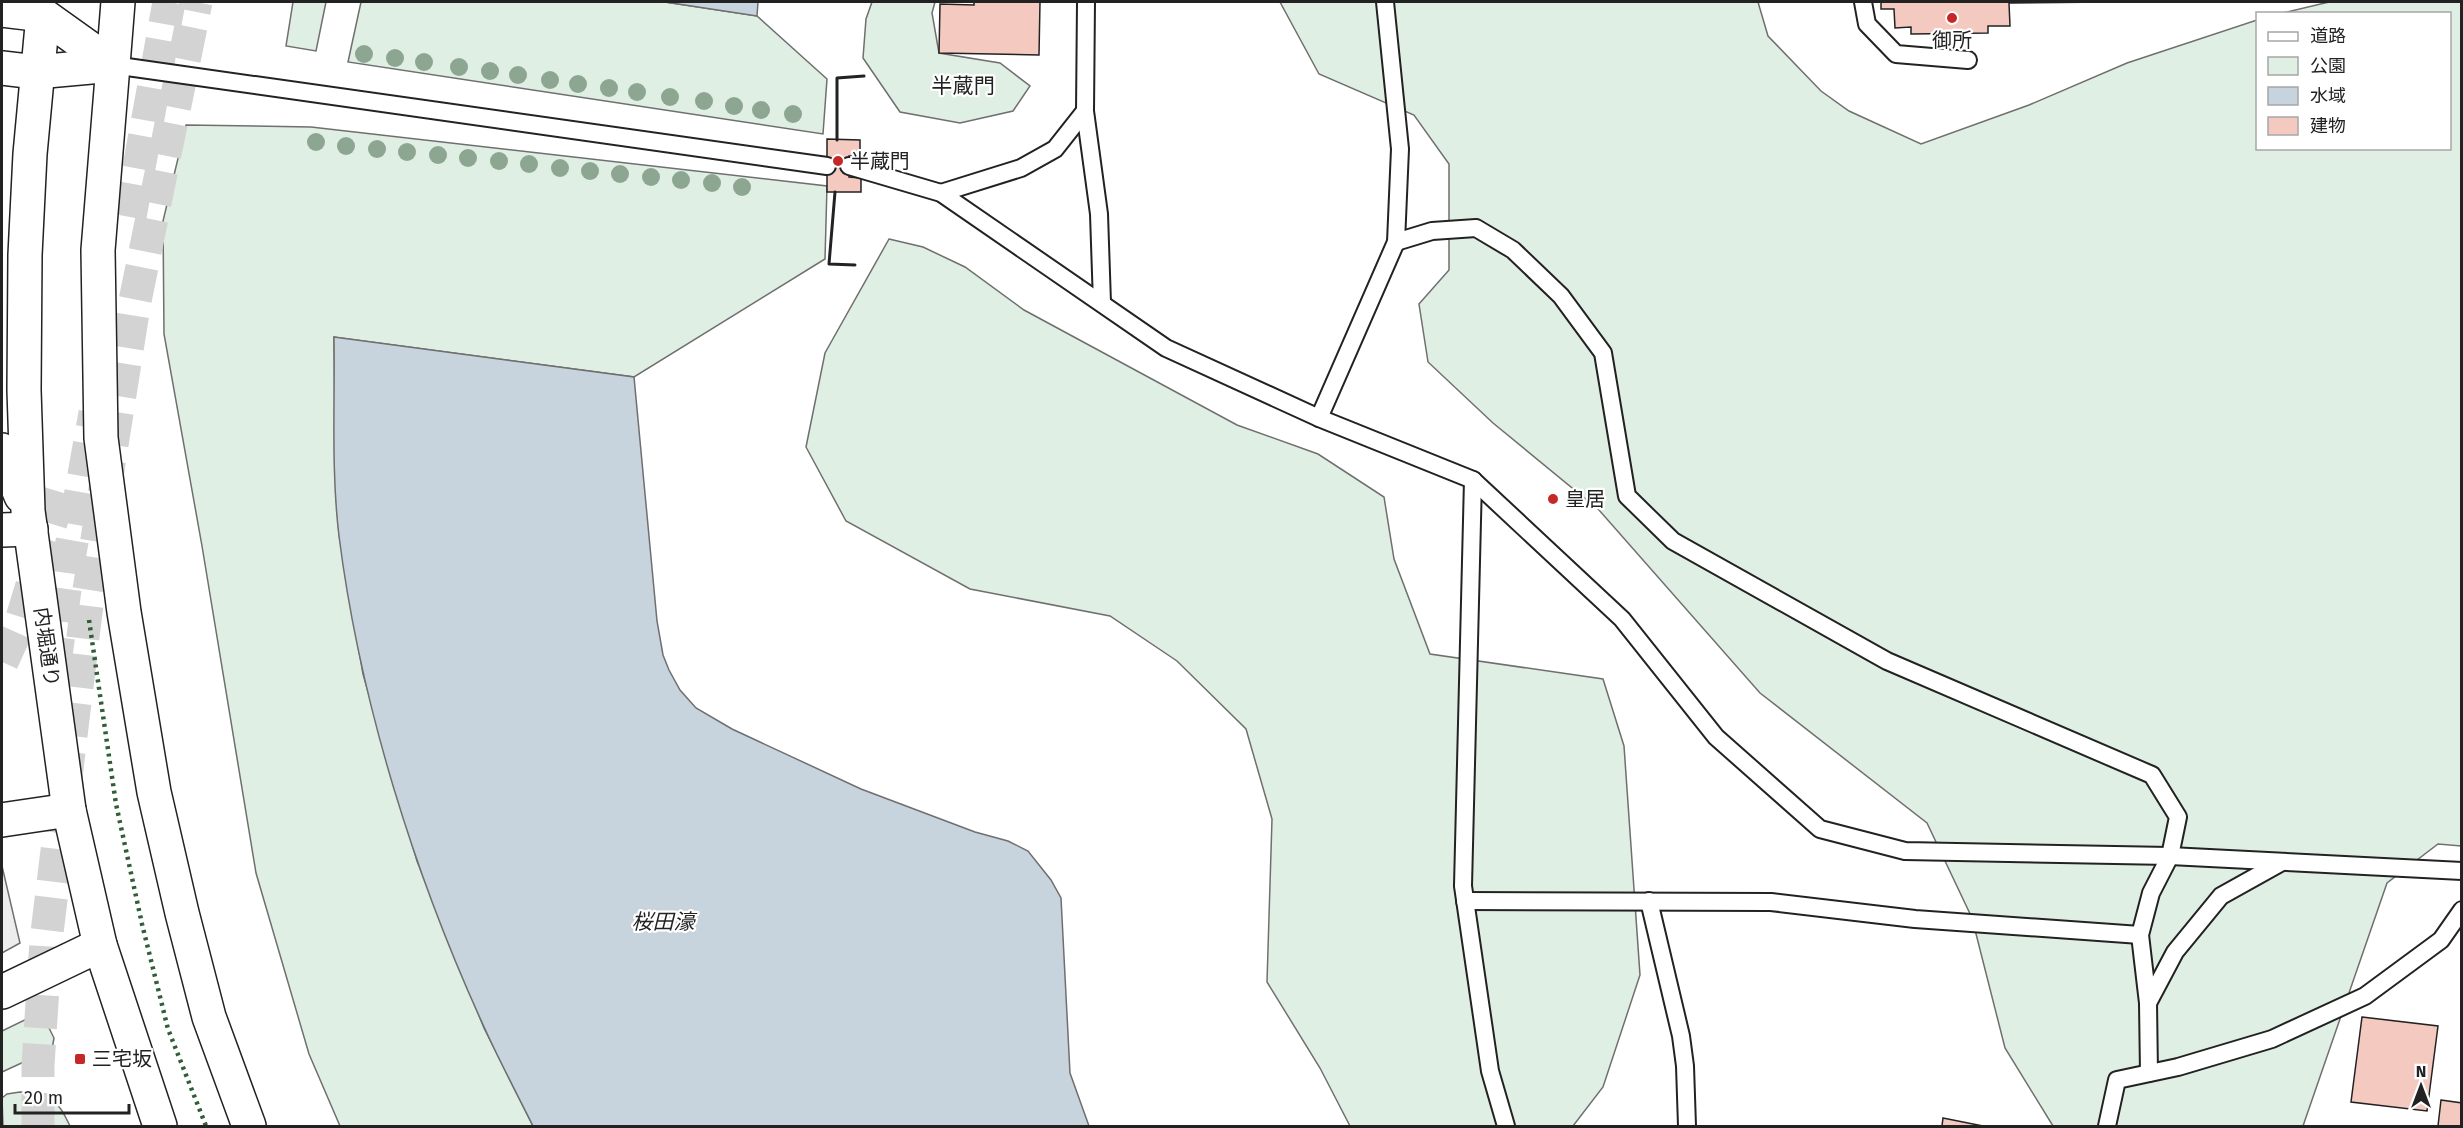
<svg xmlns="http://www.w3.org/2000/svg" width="2463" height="1128" viewBox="0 0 2463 1128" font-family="'Fira Sans','Noto Sans JP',sans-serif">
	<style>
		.green { fill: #e0efe3; stroke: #6f6f6f; stroke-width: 1.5 }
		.parking { fill: #ededed; stroke: #6f6f6f; stroke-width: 1.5 }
		.water { fill: #c7d3dd; stroke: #6f6f6f; stroke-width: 1.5 }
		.building { fill: #f3c9c0; stroke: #222; stroke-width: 1.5 }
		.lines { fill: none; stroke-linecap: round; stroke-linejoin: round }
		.highway-tunnel { stroke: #d3d3d3; stroke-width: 33; stroke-dasharray: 33 16; stroke-linecap: butt }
		.lane-casing { stroke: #222; stroke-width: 20 }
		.street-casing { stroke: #222; stroke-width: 36 }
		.secondary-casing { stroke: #222; stroke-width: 36 }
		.highway-casing { stroke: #222; stroke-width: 36 }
		.lane { stroke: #fff; stroke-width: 16 }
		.street { stroke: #fff; stroke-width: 33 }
		.secondary { stroke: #fff; stroke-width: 33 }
		.highway { stroke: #fff; stroke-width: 33 }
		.hedge { stroke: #2f5e38; stroke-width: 4.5; stroke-dasharray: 3 4.5; stroke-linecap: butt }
		.wall { stroke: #222; stroke-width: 3 }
		.tree { fill: #8da692 }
		.poi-dot { fill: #c62828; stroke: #fff; stroke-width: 2 }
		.labels { text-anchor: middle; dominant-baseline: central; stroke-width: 4.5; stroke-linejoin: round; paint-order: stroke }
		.poi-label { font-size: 20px; fill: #222; stroke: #fff; text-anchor: start }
		.street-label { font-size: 20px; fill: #222; stroke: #fff }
		.neighbourhood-label { font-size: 21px; fill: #222; stroke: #fff }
		.water-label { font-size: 21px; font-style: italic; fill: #222; stroke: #fff }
	</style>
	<rect width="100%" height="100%" fill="#fff"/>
	<g class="green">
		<polygon points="293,2 326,2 316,51 286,46"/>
		<polygon points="361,2 665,2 757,16 827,79 823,134 348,62"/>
		<polygon points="872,2 935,2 932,13 939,53 1000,63 1030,86 1013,111 960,123 900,112 863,58 866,19"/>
		<polygon points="1280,2 1758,2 1768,36 1821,91 1849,111 1921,144 2029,105 2127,63 2257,20 2258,148 2450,148 2450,14 2283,13 2329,2 2461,2 2461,846 2438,844 2387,883 2303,1126 2053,1126 2005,1048 1972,918 1927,823 1760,693 1599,510 1493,423 1428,362 1419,304 1449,270 1449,164 1414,115 1319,74"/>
		<polygon points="186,125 311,127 827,186 825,259 634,377 334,337 336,495 339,534 363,674 417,861 484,1028 533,1126 340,1126 309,1054 256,873 202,546 164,334 163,221"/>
		<polygon points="889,239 923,247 965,267 1024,310 1237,425 1318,454 1384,497 1394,559 1430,654 1603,679 1624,746 1640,975 1603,1087 1573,1126 1350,1126 1320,1068 1267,982 1272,819 1246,729 1177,661 1110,616 970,589 846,521 806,447 825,353"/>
		<polygon points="35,1015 43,1016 54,1038 52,1049 2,1072 2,1031"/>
		<path d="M20 1092C52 1094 57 1099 70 1126H3L2 1098 7 1094Z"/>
	</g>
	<polygon class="parking" points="2,866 20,943 2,953"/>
	<g class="water">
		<polygon points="665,2 758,2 757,16"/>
		<path d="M334 337 634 377 657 621 663 655 669 670 680 690 696 708 732 729 861 789 975 832 1008 841 1028 851 1051 880 1061 898 1070 1073 1089 1126H533C517 1094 500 1062 485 1029 415 877 360 702 339 536 331 470 335 403 334 337Z"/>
	</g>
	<g class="building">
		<polygon points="974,2 1040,2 1039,55 939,53 940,4 974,5"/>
		<polygon points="1881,2 2109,2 2009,3 2010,26 1988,26 1988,33 1911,34 1911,27 1895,28 1894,9 1881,9"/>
		<polygon points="827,139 860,140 860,156 849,156 849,177 861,178 861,192 827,192"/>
		<polygon points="2362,1017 2438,1026 2427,1111 2351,1102"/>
		<polygon points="2441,1100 2462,1103 2462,1126 2438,1126"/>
		<polygon points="1943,1118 1983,1126 1942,1126"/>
	</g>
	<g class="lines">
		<g class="highway-tunnel">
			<polyline points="130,217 169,2"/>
			<polyline points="2,662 22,618 64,480"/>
			<polyline points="54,670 70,553 95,413"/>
			<polyline points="38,1126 38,1065 46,941 88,596 134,306 196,2"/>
		</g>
		<g class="lane-casing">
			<g id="lane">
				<polyline points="1086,2 1085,111 1099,214 1102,303"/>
				<polyline points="1863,2 1867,24 1896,54 1968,60"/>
				<polyline points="113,65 827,166"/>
				<polyline points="849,166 941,193 1166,348 1319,418 1473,480 1463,886 1490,1071 1506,1126"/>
				<polyline points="941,193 1021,168 1055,149 1085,111"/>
				<polyline points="1396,242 1432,231 1476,228 1513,250 1561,296 1603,353 1627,496 1673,541 1887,661 2152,775 2178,817 2170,856 2151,893 2140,935 2148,1003 2149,1073"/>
				<polyline points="1319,418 1396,242 1400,149 1385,2"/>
				<polyline points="1473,480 1622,619 1716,737 1820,829 1905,851 2170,856 2462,871"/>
				<polyline points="1465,901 1771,902 1915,919 2140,935"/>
				<polyline points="1649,901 1681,1036 1685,1066 1687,1126"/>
				<polyline points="2148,1003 2175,952 2221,896 2282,862"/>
				<polyline points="2107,1126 2117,1080 2178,1067 2272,1039 2365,996 2441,940 2462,910"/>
			</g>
		</g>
		<g class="street-casing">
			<polyline id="street" points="2,820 69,810"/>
		</g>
		<g class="secondary-casing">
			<g id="secondary">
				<polyline points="113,65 118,2"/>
				<polyline points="2,530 31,529"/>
				<polyline points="2,992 100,945"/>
			</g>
		</g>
		<g class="highway-casing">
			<g id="highway">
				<polyline points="2,10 43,15 113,65"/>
				<polyline points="43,15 30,154 25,255 24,390 28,511 69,810 100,945 160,1126"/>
				<polyline points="113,65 98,250 101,438 124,612 154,792 182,913 209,1017 249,1126"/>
				<polyline points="2,68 36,72 113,65"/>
				<polyline points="2,450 21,496"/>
			</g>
		</g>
		<use href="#lane" class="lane"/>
		<use href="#street" class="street"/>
		<use href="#secondary" class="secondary"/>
		<use href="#highway" class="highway"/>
		<polyline class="hedge" points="89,620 116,804 142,924 168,1029 206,1126"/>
		<g class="wall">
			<polyline points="837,140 837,78 864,76"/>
			<polyline points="835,192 829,264 855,265"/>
		</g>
	</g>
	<g class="tree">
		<circle cx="364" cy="54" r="9"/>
		<circle cx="395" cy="58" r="9"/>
		<circle cx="424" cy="62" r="9"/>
		<circle cx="459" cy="67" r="9"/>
		<circle cx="490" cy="71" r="9"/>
		<circle cx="518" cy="75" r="9"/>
		<circle cx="550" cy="80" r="9"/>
		<circle cx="578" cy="84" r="9"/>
		<circle cx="609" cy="88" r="9"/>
		<circle cx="637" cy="92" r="9"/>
		<circle cx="670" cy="97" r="9"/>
		<circle cx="704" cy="101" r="9"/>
		<circle cx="734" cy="106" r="9"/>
		<circle cx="761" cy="110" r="9"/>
		<circle cx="793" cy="114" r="9"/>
		<circle cx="316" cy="142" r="9"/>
		<circle cx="346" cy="146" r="9"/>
		<circle cx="377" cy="149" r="9"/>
		<circle cx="407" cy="152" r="9"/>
		<circle cx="438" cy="155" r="9"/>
		<circle cx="468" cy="158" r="9"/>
		<circle cx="499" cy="161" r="9"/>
		<circle cx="529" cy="164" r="9"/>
		<circle cx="560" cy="168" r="9"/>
		<circle cx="590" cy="171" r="9"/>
		<circle cx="620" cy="174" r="9"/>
		<circle cx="651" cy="177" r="9"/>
		<circle cx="681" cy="180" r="9"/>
		<circle cx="712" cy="183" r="9"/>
		<circle cx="742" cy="187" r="9"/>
	</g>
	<g class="poi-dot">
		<circle cx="1952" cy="18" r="6"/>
		<circle cx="838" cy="161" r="6"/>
		<circle cx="1553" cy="499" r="6"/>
		<rect x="74" y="1053" width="12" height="12" rx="3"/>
	</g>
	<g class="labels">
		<g class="poi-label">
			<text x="1952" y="40" text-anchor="middle">御所</text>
			<text x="850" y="161">半蔵門</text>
			<text x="1565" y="499">皇居</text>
			<text x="92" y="1059">三宅坂</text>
		</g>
		<g class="street-label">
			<text transform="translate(47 647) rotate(82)">内堀通り</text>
		</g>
		<g class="neighbourhood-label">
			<text x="963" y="86">半蔵門</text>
		</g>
		<g class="water-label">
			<text x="663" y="922">桜田濠</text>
		</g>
	</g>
	<rect width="2463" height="1128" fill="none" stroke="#222222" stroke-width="6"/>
	<rect x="2256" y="12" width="195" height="138" fill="#ffffff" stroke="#a7a7a7" stroke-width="1.5"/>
	<rect x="2268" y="32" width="30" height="9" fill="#ffffff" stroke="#a7a7a7" stroke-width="1.5"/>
	<text x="2310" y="42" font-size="18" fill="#222222">道路</text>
	<rect x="2268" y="57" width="30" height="18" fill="#e0efe3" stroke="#a7a7a7" stroke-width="1.5"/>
	<text x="2310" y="72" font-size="18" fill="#222222">公園</text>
	<rect x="2268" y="87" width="30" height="18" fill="#c7d3dd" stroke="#a7a7a7" stroke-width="1.5"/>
	<text x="2310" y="102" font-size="18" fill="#222222">水域</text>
	<rect x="2268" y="117" width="30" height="18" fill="#f3c9c0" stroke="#a7a7a7" stroke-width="1.5"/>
	<text x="2310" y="132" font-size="18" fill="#222222">建物</text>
	<g transform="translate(2421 1086)" stroke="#ffffff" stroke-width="4.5" paint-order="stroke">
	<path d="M0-4.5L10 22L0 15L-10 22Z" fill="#222222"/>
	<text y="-9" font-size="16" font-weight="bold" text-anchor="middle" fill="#222222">N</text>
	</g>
	<path d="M15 1104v9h114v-9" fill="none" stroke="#222222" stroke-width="3"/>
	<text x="24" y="1104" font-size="18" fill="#222222" stroke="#ffffff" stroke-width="4.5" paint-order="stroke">20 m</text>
</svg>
